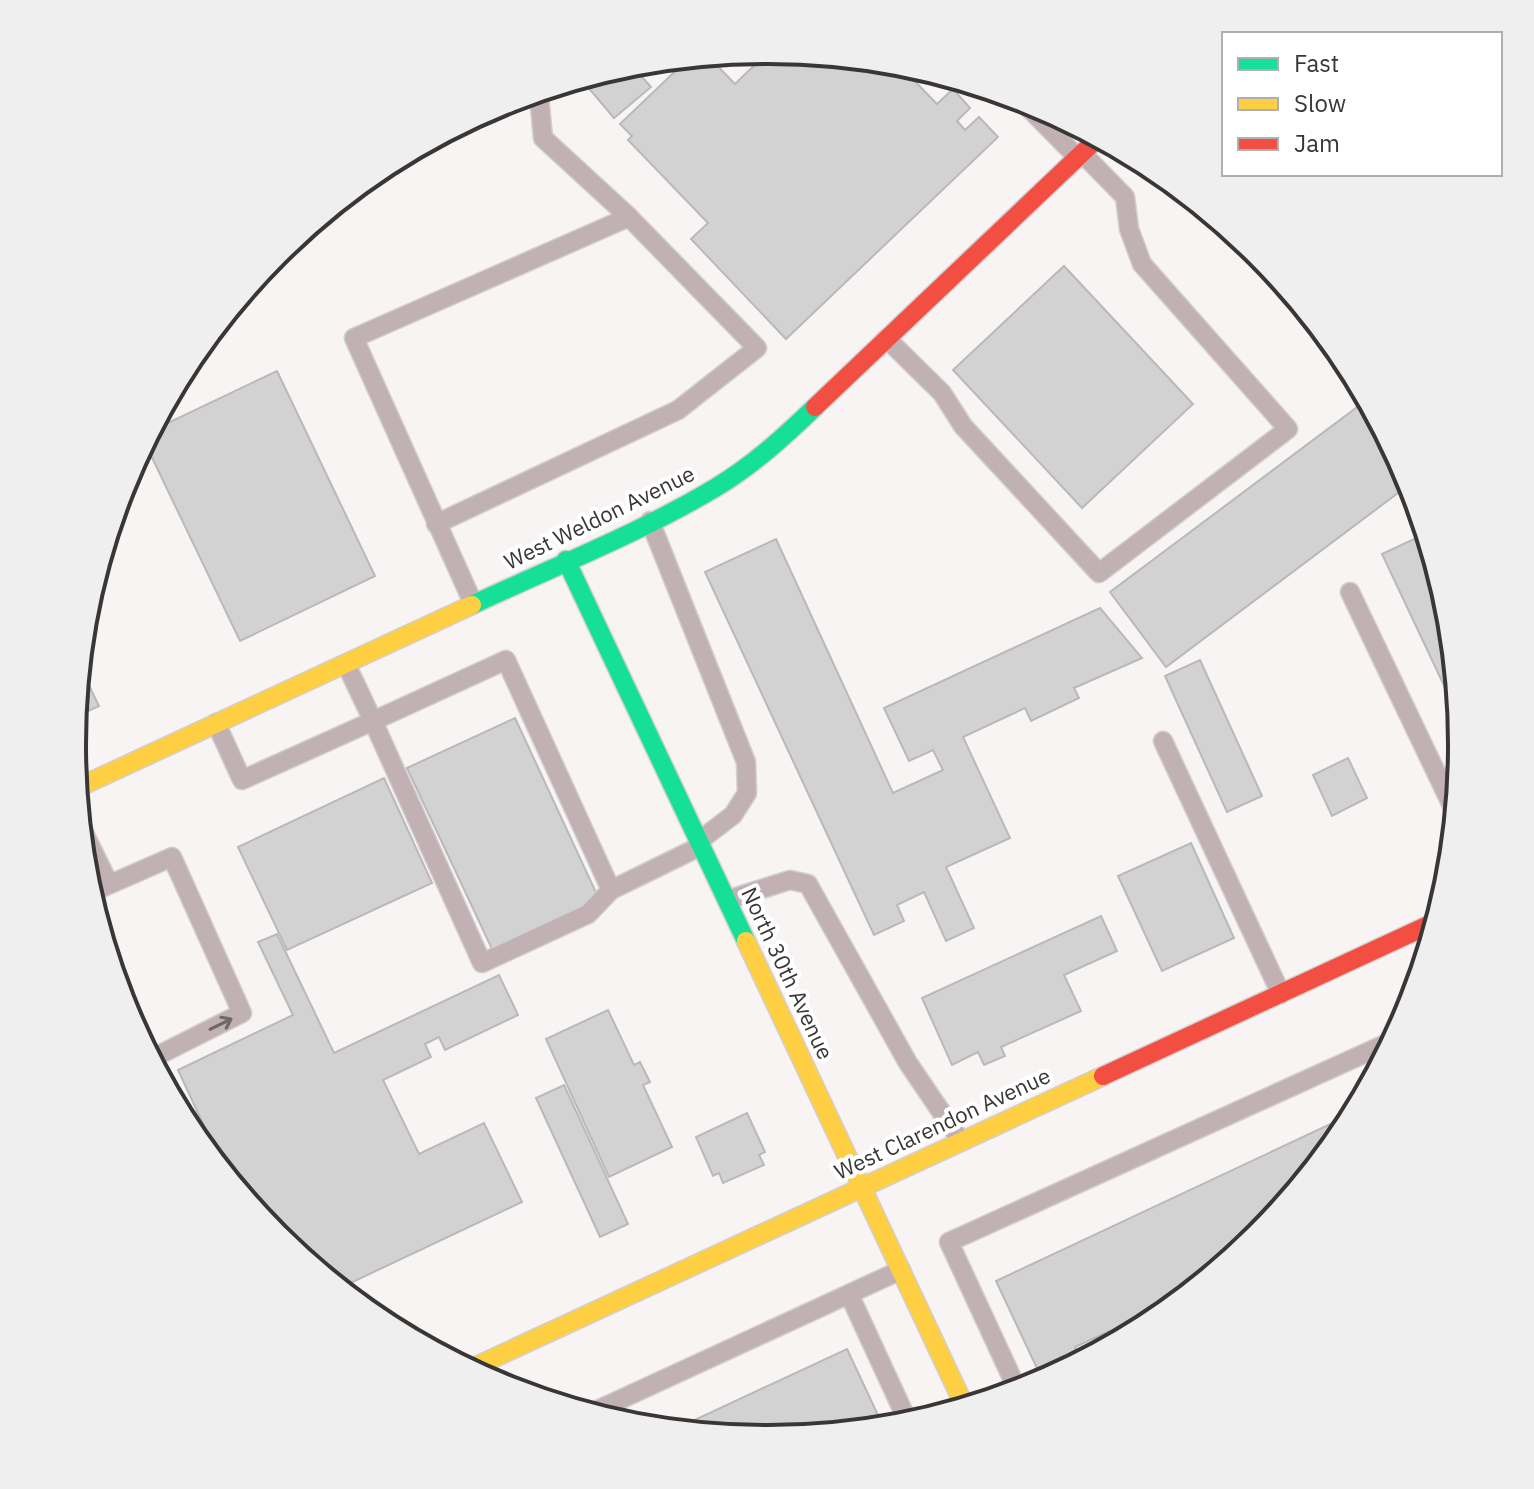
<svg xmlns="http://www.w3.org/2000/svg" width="1534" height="1489" viewBox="0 0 1534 1489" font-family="'IBM Plex Sans',sans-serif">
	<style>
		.building { fill: #d3d2d2; stroke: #b9b9b9; stroke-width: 2 }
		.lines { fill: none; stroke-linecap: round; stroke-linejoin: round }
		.lane-casing { stroke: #d1cfcf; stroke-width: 21 }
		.fast-casing { stroke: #d1cfcf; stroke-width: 21 }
		.slow-casing { stroke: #d1cfcf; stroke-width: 21 }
		.jam-casing { stroke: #d1cfcf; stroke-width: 21 }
		.lane { stroke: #c2b1b4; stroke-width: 18 }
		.fast { stroke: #16e098; stroke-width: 18 }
		.slow { stroke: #ffcf43; stroke-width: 18 }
		.jam { stroke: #f24e42; stroke-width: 18 }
		.oneway { stroke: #706768 }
		.labels { text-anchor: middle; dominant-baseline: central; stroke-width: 8; stroke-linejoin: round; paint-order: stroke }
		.street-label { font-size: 22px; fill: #393636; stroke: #fff }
		.rim { fill: none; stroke: #393636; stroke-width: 4 }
	</style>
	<rect width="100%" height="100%" fill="#f8f4f4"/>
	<g class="building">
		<polygon points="770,50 897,63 937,104 953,89 970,108 957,121 965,130 979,117 998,137 786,339 691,239 708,223 628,140 632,136 620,124 689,58 708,56 735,84"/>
		<polygon points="632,63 638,63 633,67 651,87 614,118 581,79"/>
		<polygon points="1064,266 1193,404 1082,508 953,370"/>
		<polygon points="1326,337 1345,359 1350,368 1321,342"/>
		<polygon points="277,371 375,576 240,641 145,443 151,431"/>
		<polygon points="1364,402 1375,416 1410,484 1166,667 1110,592"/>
		<polygon points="1425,534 1448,609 1456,688 1447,692 1382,554"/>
		<polygon points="776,539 893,793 943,770 933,750 909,761 884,708 1100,608 1142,658 1074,688 1079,698 1031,721 1025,708 963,737 1010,838 946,867 974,928 946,941 924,892 897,905 904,921 874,935 705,572"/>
		<polygon points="1200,660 1262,796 1227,812 1165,676"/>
		<polygon points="80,667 99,706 75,717"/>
		<polygon points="515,718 599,899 492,949 407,768"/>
		<polygon points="1348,758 1367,798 1332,816 1313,775"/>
		<polygon points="384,778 432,883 287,950 238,847"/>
		<polygon points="1191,843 1234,938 1162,971 1118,876"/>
		<polygon points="1101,916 1117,951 1064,975 1081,1011 1001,1047 1005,1056 984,1065 978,1052 952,1065 922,998"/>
		<polygon points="277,934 334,1053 499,975 518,1015 445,1050 439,1037 425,1044 431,1057 383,1080 419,1154 484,1123 522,1202 344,1286 348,1295 276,1235 193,1134 205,1128 178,1070 293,1015 258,942"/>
		<polygon points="608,1010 634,1065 640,1062 650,1082 643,1085 672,1147 609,1177 546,1039"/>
		<polygon points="564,1085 628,1224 600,1237 536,1098"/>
		<polygon points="747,1113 765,1152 759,1155 764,1165 723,1183 719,1173 713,1176 696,1137"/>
		<polygon points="1354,1113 1344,1131 1258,1236 1152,1322 1133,1332 1129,1322 1075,1347 1081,1360 1043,1381 996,1281"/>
		<polygon points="847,1349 884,1428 767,1439 673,1430"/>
	</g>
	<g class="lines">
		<g class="lane-casing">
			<g id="lane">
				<polyline points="546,89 539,96 543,138 629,217"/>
				<polyline points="1020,99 1077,157"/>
				<polyline points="887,339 942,393 963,426 1099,573 1288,429 1142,264 1129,229 1125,197 1082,153"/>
				<polyline points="650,521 746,762 747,793 733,815 699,841"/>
				<polyline points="436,524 678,410 757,348 629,217 354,338 473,603"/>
				<polyline points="1350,592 1455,812"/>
				<polyline points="346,664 373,721 506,660 611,890 701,846"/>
				<polyline points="216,723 242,780 373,721 482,963 588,914 611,890"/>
				<polyline points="1163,741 1281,994"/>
				<polyline points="80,825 109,884"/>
				<polyline points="90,893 172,857 242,1013 151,1059"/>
				<polyline points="727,900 790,880 808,884 908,1063 961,1141"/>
				<polyline points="849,1294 909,1424"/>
				<polyline points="1018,1391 949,1242 1392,1041"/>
				<polyline points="591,1413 901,1270"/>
			</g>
		</g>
		<g class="fast-casing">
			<g id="fast">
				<polyline points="566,560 746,941"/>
				<path d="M472 605C553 567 638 534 715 488 752 466 784 437 815 407"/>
			</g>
		</g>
		<g class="slow-casing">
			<g id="slow">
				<polyline points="77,788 472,605"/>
				<polyline points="746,941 965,1407"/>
				<polyline points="470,1369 1103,1076"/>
			</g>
		</g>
		<g class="jam-casing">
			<g id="jam">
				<polyline points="815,407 1098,138"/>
				<polyline points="1103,1076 1435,922"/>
			</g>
		</g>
		<use href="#lane" class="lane"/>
		<use href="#fast" class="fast"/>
		<use href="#slow" class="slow"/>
		<use href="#jam" class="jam"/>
	</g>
	<defs><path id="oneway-shaft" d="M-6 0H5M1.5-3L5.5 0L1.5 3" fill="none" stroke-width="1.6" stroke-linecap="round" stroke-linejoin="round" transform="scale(2)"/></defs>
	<use class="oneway" href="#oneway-shaft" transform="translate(221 1024) rotate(-26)"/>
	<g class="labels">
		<g class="street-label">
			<text transform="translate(599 517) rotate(-26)">West Weldon Avenue</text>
			<text transform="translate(788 973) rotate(65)">North 30th Avenue</text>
			<text transform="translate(942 1123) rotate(-25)">West Clarendon Avenue</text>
		</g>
	</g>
	<path d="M0 0H1534V1489H0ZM766 64H768A680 680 0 0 1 1448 744V745A680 680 0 0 1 768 1425H766A680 680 0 0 1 86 745V744A680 680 0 0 1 766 64Z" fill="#efefef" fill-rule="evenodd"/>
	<path class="rim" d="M766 64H768A680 680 0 0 1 1448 744V745A680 680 0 0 1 768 1425H766A680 680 0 0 1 86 745V744A680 680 0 0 1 766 64Z"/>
	<rect x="1222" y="32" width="280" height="144" fill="#ffffff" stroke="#b0afaf" stroke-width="2"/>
	<rect x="1238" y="58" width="40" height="12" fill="#16e098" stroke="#b0afaf" stroke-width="2"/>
	<text x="1294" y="72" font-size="24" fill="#393636">Fast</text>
	<rect x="1238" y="98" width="40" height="12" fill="#ffcf43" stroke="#b0afaf" stroke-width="2"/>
	<text x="1294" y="112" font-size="24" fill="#393636">Slow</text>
	<rect x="1238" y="138" width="40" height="12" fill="#f24e42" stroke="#b0afaf" stroke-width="2"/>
	<text x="1294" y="152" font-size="24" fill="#393636">Jam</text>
</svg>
